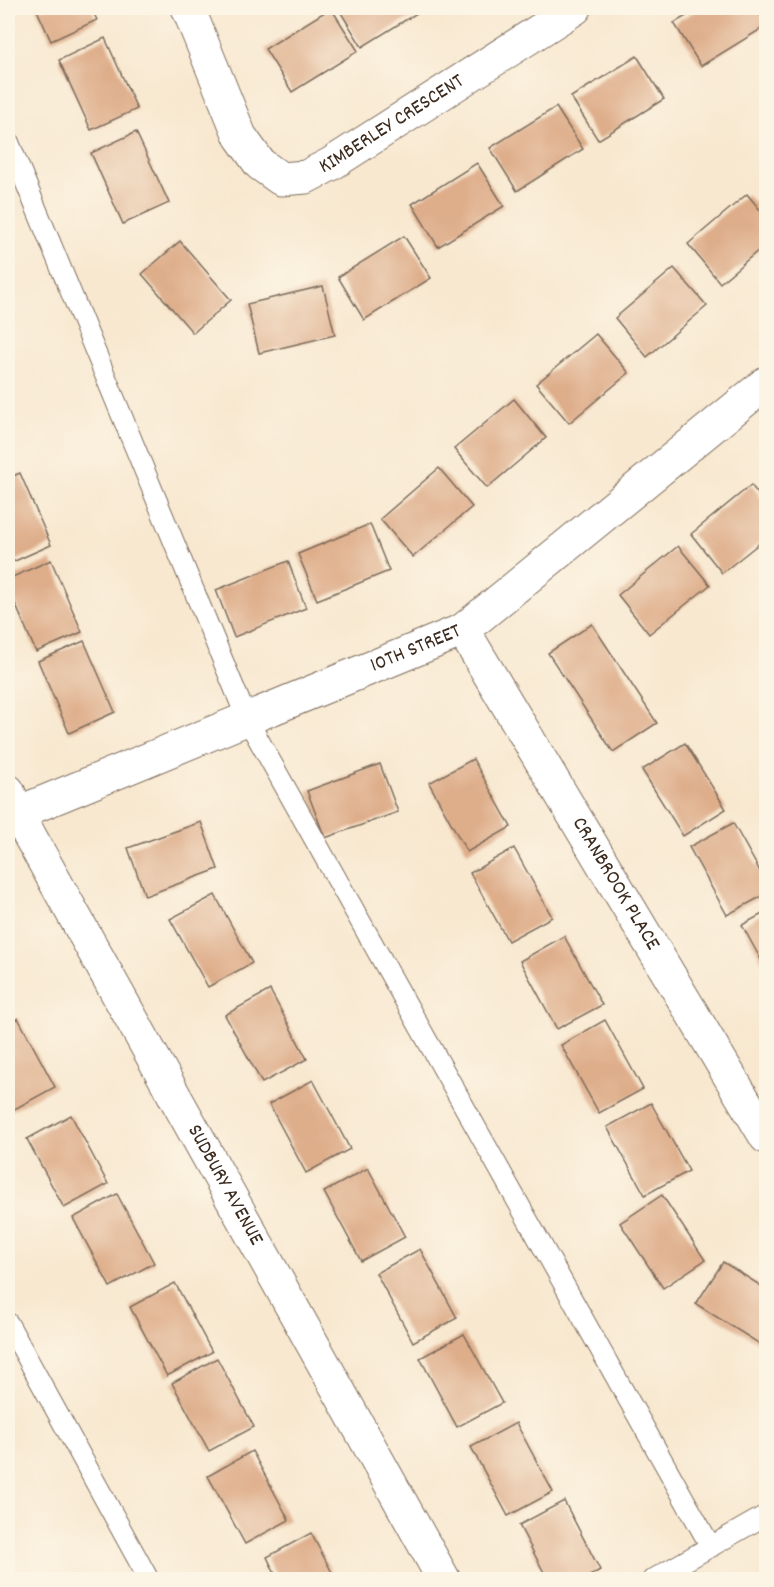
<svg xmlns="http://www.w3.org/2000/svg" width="774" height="1587" viewBox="0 0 774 1587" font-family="Dekko,sans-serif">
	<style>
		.building { fill: #dead8a }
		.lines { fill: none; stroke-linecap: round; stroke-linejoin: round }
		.lane-casing { stroke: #7d6c5c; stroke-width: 22 }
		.street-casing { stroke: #7d6c5c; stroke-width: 35 }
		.lane { stroke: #fff; stroke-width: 20 }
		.street { stroke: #fff; stroke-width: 33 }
		.labels { text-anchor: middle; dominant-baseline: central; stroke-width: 4.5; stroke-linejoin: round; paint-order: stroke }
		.street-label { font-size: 21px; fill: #3b2a1e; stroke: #fcf5e5 }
	</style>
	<rect width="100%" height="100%" fill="#fcf5e5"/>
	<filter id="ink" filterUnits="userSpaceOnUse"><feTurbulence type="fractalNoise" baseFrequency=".0167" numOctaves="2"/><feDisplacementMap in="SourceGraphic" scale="12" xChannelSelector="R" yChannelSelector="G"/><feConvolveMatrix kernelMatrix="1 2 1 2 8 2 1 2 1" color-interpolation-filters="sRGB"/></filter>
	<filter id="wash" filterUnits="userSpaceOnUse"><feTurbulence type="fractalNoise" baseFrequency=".008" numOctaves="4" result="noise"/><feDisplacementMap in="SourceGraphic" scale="24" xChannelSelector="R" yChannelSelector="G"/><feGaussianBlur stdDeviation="1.35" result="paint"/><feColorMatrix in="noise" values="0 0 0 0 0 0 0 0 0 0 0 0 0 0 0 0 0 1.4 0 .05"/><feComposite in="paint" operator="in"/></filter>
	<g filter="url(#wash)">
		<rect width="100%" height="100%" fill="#f8e8d0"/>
		<g id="blocks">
			<g class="building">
				<polygon points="36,8 91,8 97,20 51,41"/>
				<polygon points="331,8 358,51 292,92 265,49"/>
				<polygon points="338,8 425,8 362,47"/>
				<polygon points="700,8 756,8 766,26 701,66 674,23"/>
				<polygon points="105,38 137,109 91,130 59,60"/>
				<polygon points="637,56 664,99 598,140 571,97"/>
				<polygon points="556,107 583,149 517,191 490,148"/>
				<polygon points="136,132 169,203 123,224 91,153"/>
				<polygon points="477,163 504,206 438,247 412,204"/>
				<polygon points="747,194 766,217 766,244 720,283 688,244"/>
				<polygon points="404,236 431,278 364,320 338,277"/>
				<polygon points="180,241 231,300 193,333 142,274"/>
				<polygon points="674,268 707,306 647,357 615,318"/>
				<polygon points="323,286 335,335 259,353 247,304"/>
				<polygon points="596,334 629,373 569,423 536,384"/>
				<polygon points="514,399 546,438 487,488 454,449"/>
				<polygon points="439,468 472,507 413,557 380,519"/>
				<polygon points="20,473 51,545 8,564 8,478"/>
				<polygon points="751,485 766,504 766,538 722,573 691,534"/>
				<polygon points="370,524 389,571 317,600 298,554"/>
				<polygon points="678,546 710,585 649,634 618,595"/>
				<polygon points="51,560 82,632 36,652 8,587 8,579"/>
				<polygon points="288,561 306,608 234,637 216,590"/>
				<polygon points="592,624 657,723 613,752 548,653"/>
				<polygon points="84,641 115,712 69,733 38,661"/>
				<polygon points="685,743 726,809 683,836 642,770"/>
				<polygon points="473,759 511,827 467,852 429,783"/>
				<polygon points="380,764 398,812 325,838 307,791"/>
				<polygon points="201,822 218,869 145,896 128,848"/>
				<polygon points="733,823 766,882 766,894 727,915 689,847"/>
				<polygon points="514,848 552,917 508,941 470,873"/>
				<polygon points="215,895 252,963 208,987 170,919"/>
				<polygon points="766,912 766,969 742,925"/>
				<polygon points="564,936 602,1005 557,1029 520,961"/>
				<polygon points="270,990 307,1059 262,1083 225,1015"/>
				<polygon points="18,1018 55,1087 11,1111 8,1104 8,1024"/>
				<polygon points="605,1020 643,1089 599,1113 561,1045"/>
				<polygon points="313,1080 350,1149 306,1173 269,1104"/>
				<polygon points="651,1103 689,1171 645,1195 607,1127"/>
				<polygon points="71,1115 108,1184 64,1208 27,1139"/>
				<polygon points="368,1168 405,1237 361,1261 324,1192"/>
				<polygon points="117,1194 154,1263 110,1287 73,1218"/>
				<polygon points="662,1195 705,1260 663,1288 620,1223"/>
				<polygon points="420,1249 457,1318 413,1342 376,1273"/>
				<polygon points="723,1262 766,1289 766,1340 763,1346 696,1304"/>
				<polygon points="175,1283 212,1352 167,1376 130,1307"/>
				<polygon points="464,1334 502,1403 457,1427 420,1358"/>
				<polygon points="217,1358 254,1427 209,1451 172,1383"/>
				<polygon points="516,1423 553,1492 508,1516 471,1447"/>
				<polygon points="252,1451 289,1520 245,1544 208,1476"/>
				<polygon points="564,1501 600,1570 583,1580 548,1580 519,1525"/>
				<polygon points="311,1533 336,1580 278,1580 267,1557"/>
			</g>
		</g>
	</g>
	<g filter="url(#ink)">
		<use href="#blocks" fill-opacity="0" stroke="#7d6c5c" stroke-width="1.5"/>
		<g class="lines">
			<g class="lane-casing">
				<g id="lane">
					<polyline points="8,140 247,719 711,1547"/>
					<polyline points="8,1323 149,1580"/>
					<polyline points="652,1580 766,1515"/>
				</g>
			</g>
			<g class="street-casing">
				<g id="street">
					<path id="s1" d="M188 8 240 136 260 164 281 179 306 177 331 164 575 8"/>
					<path id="s2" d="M463 630 766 1137"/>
					<path id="s3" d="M8 791 17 813 444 1580"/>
					<path id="s4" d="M8 817 463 630 766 383"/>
				</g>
			</g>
			<use href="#lane" class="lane"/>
			<use href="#street" class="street"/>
		</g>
	</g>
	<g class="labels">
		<g class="street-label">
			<text stroke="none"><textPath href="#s1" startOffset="324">KIMBERLEY CRESCENT</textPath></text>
			<text stroke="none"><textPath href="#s4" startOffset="441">10TH STREET</textPath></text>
			<text stroke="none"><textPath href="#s2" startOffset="296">CRANBROOK PLACE</textPath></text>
			<text stroke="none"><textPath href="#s3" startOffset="450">SUDBURY AVENUE</textPath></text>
		</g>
	</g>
	<rect width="774" height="1587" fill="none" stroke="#fcf5e5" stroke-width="30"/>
</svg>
